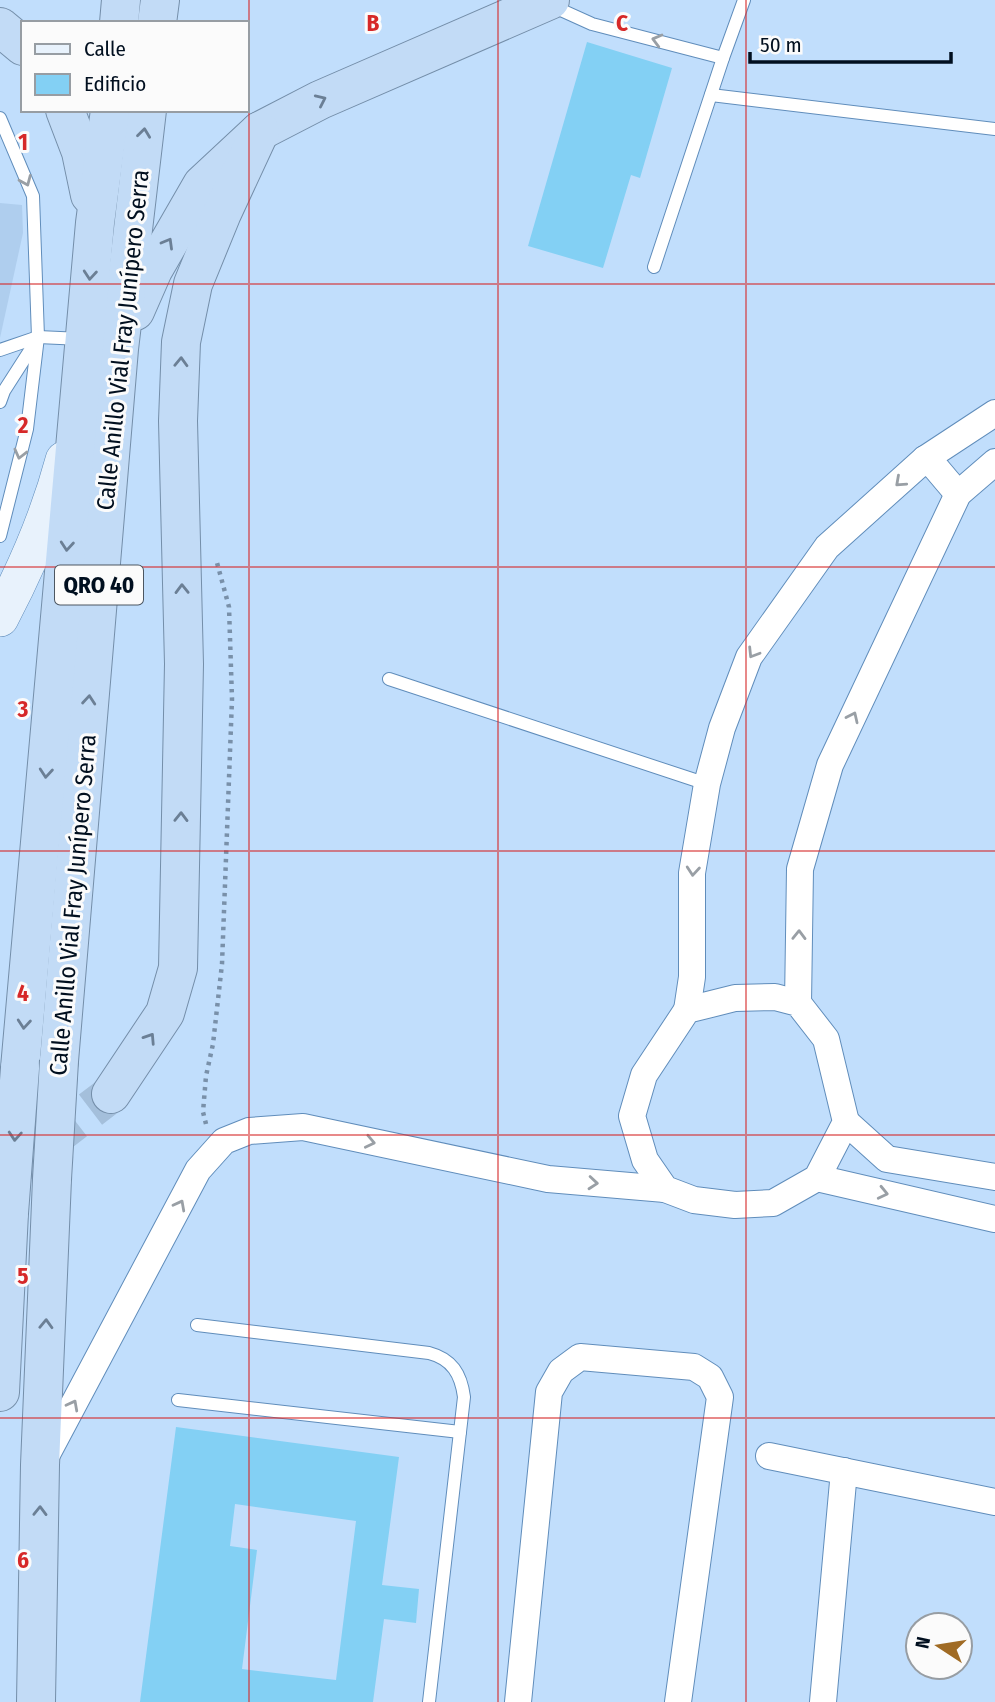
<svg xmlns="http://www.w3.org/2000/svg" width="995" height="1702" viewBox="0 0 995 1702" font-family="'Fira Sans Condensed',sans-serif">
	<style>
		.built { fill: #afceee }
		.building { fill: #83d0f4; fill-rule: evenodd }
		.lines { fill: none; stroke-linecap: round; stroke-linejoin: round }
		.trunk-tunnel { stroke: #a4bfdb; stroke-width: 38; stroke-dasharray: 38 19; stroke-linecap: butt }
		.service-casing { stroke: #608dbb; stroke-width: 14 }
		.minor-casing { stroke: #608dbb; stroke-width: 28 }
		.secondary-casing { stroke: #608dbb; stroke-width: 38 }
		.trunk-casing { stroke: #748ea9; stroke-width: 40 }
		.path { stroke: #7990a9; stroke-width: 4.5; stroke-dasharray: 3.5 5; stroke-linecap: butt }
		.service { stroke: #fff; stroke-width: 12 }
		.minor { stroke: #fff; stroke-width: 26 }
		.secondary { stroke: #e8f2fc; stroke-width: 37 }
		.trunk { stroke: #c2dbf6; stroke-width: 38 }
		.trunk-bridge-casing { stroke: #748ea9; stroke-width: 40; stroke-linecap: butt }
		.trunk-bridge { stroke: #c2dbf6; stroke-width: 38 }
		.oneway { stroke: #999fa5 }
		.oneway2 { stroke: #6b7f95 }
		.grid { fill: none; stroke: #d62828; stroke-width: 2; stroke-opacity: 0.55 }
		.labels { text-anchor: middle; dominant-baseline: central; stroke-width: 6; stroke-linejoin: round; paint-order: stroke }
		.shield { fill: #fbfbfb; stroke: #4c5661; stroke-width: 2 }
		.shield-label { font-size: 23px; font-weight: bold; fill: #010f1f }
		.street-label { font-size: 24px; fill: #010f1f; stroke: #fbfbfb }
		.grid-label { font-size: 23px; text-anchor: middle; font-weight: bold; fill: #d62828; stroke: #fbfbfb; stroke-width: 6; stroke-linejoin: round; paint-order: stroke }
	</style>
	<rect width="100%" height="100%" fill="#c1defc"/>
	<polygon class="built" points="0,203 22,205 23,233 0,338"/>
	<g class="building">
		<polygon points="587,42 672,68 640,178 631,175 603,268 528,246"/>
		<path d="M176 1427 399 1457 382 1585 419 1589 416 1623 384 1619 373 1702H140ZM235 1504 356 1521 336 1680 242 1669 257 1550 230 1546Z"/>
	</g>
	<g class="lines">
		<polyline class="trunk-tunnel" points="0,1179 111,1094"/>
		<g class="service-casing">
			<g id="service">
				<polyline points="550,5 592,24 723,58"/>
				<polyline points="711,95 995,129"/>
				<polyline points="0,118 33,196 38,337 27,429 0,536"/>
				<polyline points="654,267 723,58 744,0"/>
				<polyline points="0,350 38,337 82,339"/>
				<polyline points="0,402 4,391 36,341"/>
				<polyline points="389,679 707,784"/>
				<path d="M197 1325 429 1353C452 1359 461 1374 464 1397L429 1702"/>
				<polyline points="178,1400 460,1432"/>
			</g>
		</g>
		<g class="minor-casing">
			<g id="minor">
				<polyline points="925,459 936,468 958,494"/>
				<polygon points="775,997 798,1003 826,1039 846,1122 817,1178 773,1203 735,1205 694,1200 665,1189 645,1160 632,1116 644,1075 687,1010 735,998"/>
				<polyline points="798,1003 800,869 830,765 958,494 995,462"/>
				<polyline points="687,1010 692,977 692,873 707,784 722,728 749,657 827,547 925,459 995,413"/>
				<polyline points="846,1122 887,1159 995,1177"/>
				<polyline points="817,1178 995,1219"/>
				<polyline points="769,1456 995,1502"/>
				<polyline points="45,1458 198,1170 224,1141 249,1131 303,1127 548,1179 665,1189"/>
				<polyline points="518,1702 549,1392 561,1371 580,1357 694,1367 710,1377 720,1397 678,1702"/>
				<polyline points="823,1702 844,1471"/>
			</g>
		</g>
		<g class="secondary-casing">
			<path id="secondary" d="M0 618C27 567 49 516 64 460"/>
		</g>
		<g class="trunk-casing">
			<g id="trunk">
				<polyline points="119,23 121,0"/>
				<polyline points="157,23 160,0"/>
				<polyline points="0,27 23,46"/>
				<polyline points="65,110 81,152 90,195"/>
				<polyline points="135,311 153,270 202,185 260,131 320,100 550,0"/>
				<polyline points="59,1061 119,349 147,110"/>
				<polyline points="20,1068 95,223 110,110"/>
				<polyline points="111,1094 165,1013 178,968 184,664 178,421 181,342 193,284 222,213 260,131"/>
				<polyline points="0,1392 9,1213"/>
				<polyline points="36,1702 40,1465 52,1179"/>
			</g>
		</g>
		<polyline class="path" points="206,1124 203,1112 206,1076 213,1044 222,964 232,699 229,607 216,559"/>
		<use href="#service" class="service"/>
		<use href="#minor" class="minor"/>
		<use href="#secondary" class="secondary"/>
		<use href="#trunk" class="trunk"/>
		<g class="trunk-bridge-casing">
			<g id="trunk-bridge">
				<polyline points="52,1179 59,1061"/>
				<polyline points="9,1213 20,1068"/>
			</g>
		</g>
		<use href="#trunk-bridge" class="trunk-bridge"/>
	</g>
	<defs><path id="oneway-chevron" d="M-2-3.5L2.5 0L-2 3.5" fill="none" stroke-width="1.6" stroke-linecap="round" stroke-linejoin="round" transform="scale(1.75)"/></defs>
	<g class="oneway">
		<use href="#oneway-chevron" transform="translate(657 40) rotate(-165)"/>
		<use href="#oneway-chevron" transform="translate(26 181) rotate(67)"/>
		<use href="#oneway-chevron" transform="translate(20 454) rotate(104)"/>
		<use href="#oneway-chevron" transform="translate(900 482) rotate(138)"/>
		<use href="#oneway-chevron" transform="translate(753 653) rotate(122)"/>
		<use href="#oneway-chevron" transform="translate(853 717) rotate(-65)"/>
		<use href="#oneway-chevron" transform="translate(693 871) rotate(95)"/>
		<use href="#oneway-chevron" transform="translate(799 935) rotate(-89)"/>
		<use href="#oneway-chevron" transform="translate(370 1142) rotate(12)"/>
		<use href="#oneway-chevron" transform="translate(593 1183) rotate(5)"/>
		<use href="#oneway-chevron" transform="translate(883 1193) rotate(13)"/>
		<use href="#oneway-chevron" transform="translate(180 1205) rotate(-62)"/>
		<use href="#oneway-chevron" transform="translate(73 1405) rotate(-62)"/>
	</g>
	<g class="oneway2">
		<use href="#oneway-chevron" transform="translate(321 100) rotate(-25)"/>
		<use href="#oneway-chevron" transform="translate(144 133) rotate(-83)"/>
		<use href="#oneway-chevron" transform="translate(168 243) rotate(-60)"/>
		<use href="#oneway-chevron" transform="translate(90 275) rotate(95)"/>
		<use href="#oneway-chevron" transform="translate(181 362) rotate(-88)"/>
		<use href="#oneway-chevron" transform="translate(67 546) rotate(95)"/>
		<use href="#oneway-chevron" transform="translate(182 589) rotate(-91)"/>
		<use href="#oneway-chevron" transform="translate(89 700) rotate(-85)"/>
		<use href="#oneway-chevron" transform="translate(46 773) rotate(95)"/>
		<use href="#oneway-chevron" transform="translate(181 817) rotate(-89)"/>
		<use href="#oneway-chevron" transform="translate(24 1024) rotate(95)"/>
		<use href="#oneway-chevron" transform="translate(150 1038) rotate(-57)"/>
		<use href="#oneway-chevron" transform="translate(15 1136) rotate(94)"/>
		<use href="#oneway-chevron" transform="translate(46 1324) rotate(-88)"/>
		<use href="#oneway-chevron" transform="translate(40 1511) rotate(-89)"/>
	</g>
	<path class="grid" d="M249 0V1702M498 0V1702M746 0V1702M0 284H995M0 567H995M0 851H995M0 1135H995M0 1418H995"/>
	<g class="labels">
		<rect class="shield" x="55" y="565.5" width="88" height="39" rx="5"/>
		<g class="shield-label">
			<text x="99" y="585">QRO 40</text>
		</g>
		<g class="street-label">
			<text transform="translate(123 340) rotate(-84)">Calle Anillo Vial Fray Junípero Serra</text>
			<text transform="translate(73 905) rotate(-85)">Calle Anillo Vial Fray Junípero Serra</text>
		</g>
	</g>
	<g class="grid-label">
		<text x="373" y="31">B</text>
		<text x="622" y="31">C</text>
		<text x="23" y="150">1</text>
		<text x="23" y="433">2</text>
		<text x="23" y="717">3</text>
		<text x="23" y="1001">4</text>
		<text x="23" y="1284">5</text>
		<text x="23" y="1568">6</text>
	</g>
	<rect x="21" y="21" width="228" height="91" fill="#fbfbfb" stroke="#979da3" stroke-width="2"/>
	<rect x="35" y="44" width="35" height="10" fill="#e8f2fc" stroke="#979da3" stroke-width="2"/>
	<text x="84" y="56" font-size="21" fill="#010f1f">Calle</text>
	<rect x="35" y="74" width="35" height="21" fill="#83d0f4" stroke="#979da3" stroke-width="2"/>
	<text x="84" y="91" font-size="21" fill="#010f1f">Edificio</text>
	<g transform="translate(939 1646) rotate(282)"><circle r="33" fill="#fbfbfb" stroke="#979da3" stroke-width="2"/>
	<path d="M0-5L12 26L0 18L-12 26Z" fill="#a06b24"/>
	<text y="-10" font-size="19" font-weight="bold" text-anchor="middle" fill="#010f1f">N</text>
	</g>
	<path d="M750 52v10h201v-10" fill="none" stroke="#010f1f" stroke-width="3.5"/>
	<text x="760" y="52" font-size="21" fill="#010f1f" stroke="#fbfbfb" stroke-width="5" paint-order="stroke">50 m</text>
</svg>
